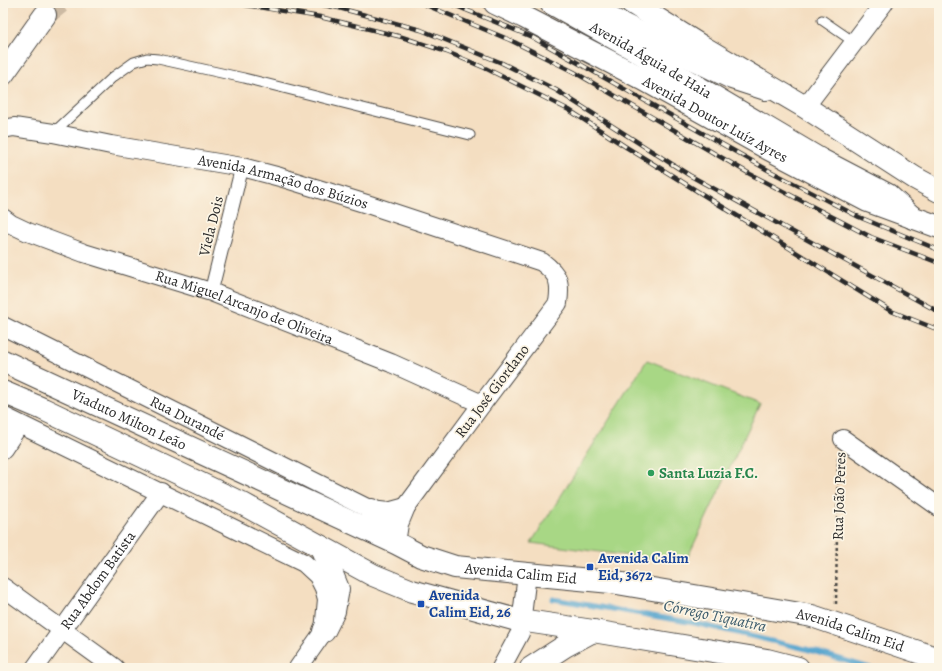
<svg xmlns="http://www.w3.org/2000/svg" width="942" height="671" viewBox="0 0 942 671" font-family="Alegreya,serif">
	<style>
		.green { fill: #a8d785; stroke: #6a8158 }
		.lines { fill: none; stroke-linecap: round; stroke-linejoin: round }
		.stream { stroke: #54a4ce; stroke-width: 5 }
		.secondary-tunnel { stroke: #ccbaa3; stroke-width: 22; stroke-dasharray: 22 11; stroke-linecap: butt }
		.service-casing { stroke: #494642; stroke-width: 11 }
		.pedestrian-casing { stroke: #494642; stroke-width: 15 }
		.minor-casing { stroke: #494642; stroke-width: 20 }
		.secondary-casing { stroke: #494642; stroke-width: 24 }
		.primary-casing { stroke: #494642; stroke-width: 24 }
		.trunk-casing { stroke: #494642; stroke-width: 24 }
		.path { stroke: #494642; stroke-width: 2.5; stroke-dasharray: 3 3; stroke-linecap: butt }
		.service { stroke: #fff; stroke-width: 9 }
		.pedestrian { stroke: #fff; stroke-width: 13 }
		.minor { stroke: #fff; stroke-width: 18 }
		.secondary { stroke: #fff; stroke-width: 22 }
		.primary { stroke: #fff; stroke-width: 22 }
		.trunk { stroke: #fff; stroke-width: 22 }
		.rail-casing { stroke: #2b2b2b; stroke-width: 4.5 }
		.rail { stroke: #fcf5e5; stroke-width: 3; stroke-dasharray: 9; stroke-linecap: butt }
		.leisure-dot { fill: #2e9e5b; stroke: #fcf5e5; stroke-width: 1.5 }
		.transit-dot { fill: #1a4fb4; stroke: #fcf5e5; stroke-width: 1.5 }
		.labels { text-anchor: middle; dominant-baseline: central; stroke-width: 3.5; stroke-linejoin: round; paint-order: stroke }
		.street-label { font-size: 15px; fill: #2b2b2b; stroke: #fcf5e5 }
		.leisure-label { font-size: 15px; font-weight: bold; fill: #27864d; stroke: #fcf5e5; text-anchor: start }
		.transit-label { font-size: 15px; font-weight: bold; fill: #164399; stroke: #fcf5e5; text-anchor: start }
		.water-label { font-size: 16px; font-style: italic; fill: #3b5b6c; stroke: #fcf5e5 }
	</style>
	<rect width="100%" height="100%" fill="#fcf5e5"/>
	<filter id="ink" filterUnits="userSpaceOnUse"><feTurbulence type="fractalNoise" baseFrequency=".025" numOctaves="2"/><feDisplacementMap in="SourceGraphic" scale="8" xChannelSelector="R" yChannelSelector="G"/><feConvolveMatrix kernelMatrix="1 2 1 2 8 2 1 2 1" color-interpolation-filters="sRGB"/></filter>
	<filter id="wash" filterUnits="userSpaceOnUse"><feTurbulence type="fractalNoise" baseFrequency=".012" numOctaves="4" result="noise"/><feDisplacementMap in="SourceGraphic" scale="16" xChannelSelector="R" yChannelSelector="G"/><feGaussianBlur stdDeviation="0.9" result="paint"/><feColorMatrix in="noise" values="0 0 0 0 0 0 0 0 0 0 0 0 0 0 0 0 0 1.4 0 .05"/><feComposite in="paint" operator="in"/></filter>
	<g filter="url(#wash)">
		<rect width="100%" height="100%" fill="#f4dec1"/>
		<polygon class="green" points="647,360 760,404 685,563 531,543"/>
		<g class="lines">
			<polyline class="stream" points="553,599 694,623 806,649 870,668"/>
		</g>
	</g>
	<g filter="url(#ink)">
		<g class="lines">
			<polyline class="secondary-tunnel" points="45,15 60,3"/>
			<g class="service-casing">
				<g id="service">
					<polyline points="822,20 854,42"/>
					<polyline points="53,133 113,77 134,62 147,58 158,59 244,78 470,135"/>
				</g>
			</g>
			<g class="pedestrian-casing">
				<polyline id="pedestrian" points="211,292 242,167"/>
			</g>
			<g class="minor-casing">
				<g id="minor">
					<polyline points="805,107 884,3"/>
					<path id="s1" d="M3 129 14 127 53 133 111 145 242 167 280 177 370 205 542 262C559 275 561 282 558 303L482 404 406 507 399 524 396 543"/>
					<path id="s2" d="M3 218 11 224 28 232 84 253 211 292 391 363 482 404"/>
					<path id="s3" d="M3 326 371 510 388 512 406 507"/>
					<polyline points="3,416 304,563 318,576 324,588 327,599 324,631 298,668"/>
					<polyline points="843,439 939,507"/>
					<polyline points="3,449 19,425"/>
					<polyline points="3,587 115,668"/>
					<path id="s4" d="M35 668 161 492"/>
					<polyline points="501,668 520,633 527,574"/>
				</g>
			</g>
			<g class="secondary-casing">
				<g id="secondary">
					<path id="s5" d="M551 3 637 51 821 160 888 195 913 218"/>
					<polyline points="587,7 732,78 766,89"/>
					<polyline points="3,74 45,15"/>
				</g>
			</g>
			<g class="primary-casing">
				<g id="primary">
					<path id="s6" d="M3 361 396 543 421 556 455 567 611 582 812 616 939 659"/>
					<polyline points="3,392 43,409 241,503 373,575 412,591 513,619 593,631 767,660 798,668"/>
					<polyline points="371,510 394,540"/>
					<polyline points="321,547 338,589 334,611 324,631"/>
					<polyline points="531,668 565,646 593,631"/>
				</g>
			</g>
			<g class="trunk-casing">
				<g id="trunk">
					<path id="s7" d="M495 3 524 17 643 79 767 148 868 201 939 227"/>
					<polyline points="632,3 701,46 805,107 915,178 939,191"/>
				</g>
			</g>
			<polyline class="path" points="836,604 838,457"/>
			<use href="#service" class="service"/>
			<use href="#pedestrian" class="pedestrian"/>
			<use href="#minor" class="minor"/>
			<use href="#secondary" class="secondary"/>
			<use href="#primary" class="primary"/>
			<use href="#trunk" class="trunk"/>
			<g class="rail-casing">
				<g id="rail">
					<polyline points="233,3 320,17 402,37 447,52 485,68 569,110 626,147 891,311 939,330"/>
					<polyline points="313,3 339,8 421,30 502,63 556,90 689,175 939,312"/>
					<polyline points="421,3 510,40 574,72 750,174 871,237 939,263"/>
					<polyline points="449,3 532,37 768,170 859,217 939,250"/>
				</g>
			</g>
			<use href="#rail" class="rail"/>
		</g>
	</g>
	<circle class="leisure-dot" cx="651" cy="473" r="4"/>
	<g class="transit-dot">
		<rect x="586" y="563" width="8" height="8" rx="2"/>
		<rect x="417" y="600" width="8" height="8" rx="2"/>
	</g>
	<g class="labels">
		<g class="street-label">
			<text stroke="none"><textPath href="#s5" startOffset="115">Avenida Águia de Haia</textPath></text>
			<text stroke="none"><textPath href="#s7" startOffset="249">Avenida Doutor Luíz Ayres</textPath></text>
			<text stroke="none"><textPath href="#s1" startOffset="286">Avenida Armação dos Búzios</textPath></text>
			<text transform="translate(211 226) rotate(-76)">Viela Dois</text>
			<text stroke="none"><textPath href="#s2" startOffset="258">Rua Miguel Arcanjo de Oliveira</textPath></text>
			<text transform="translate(492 391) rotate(-53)">Rua José Giordano</text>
			<text stroke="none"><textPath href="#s3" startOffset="206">Rua Durandé</textPath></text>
			<text stroke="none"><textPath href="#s6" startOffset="139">Viaduto Milton Leão</textPath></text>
			<text transform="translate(839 496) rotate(-88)">Rua João Peres</text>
			<text stroke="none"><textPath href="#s6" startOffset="563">Avenida Calim Eid</textPath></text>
			<text stroke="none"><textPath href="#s4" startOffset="108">Rua Abdom Batista</textPath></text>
			<text stroke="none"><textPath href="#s6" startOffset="898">Avenida Calim Eid</textPath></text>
		</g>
		<g class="leisure-label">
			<text x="659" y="473">Santa Luzia F.C.</text>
		</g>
		<g class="transit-label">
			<text x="598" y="558">Avenida Calim<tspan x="598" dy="17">Eid, 3672</tspan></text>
			<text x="429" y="595">Avenida<tspan x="429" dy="17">Calim Eid, 26</tspan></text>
		</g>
		<g class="water-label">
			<text transform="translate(715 616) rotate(12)">Córrego Tiquatira</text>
		</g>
	</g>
	<rect width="942" height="671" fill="none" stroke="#fcf5e5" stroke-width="16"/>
</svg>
